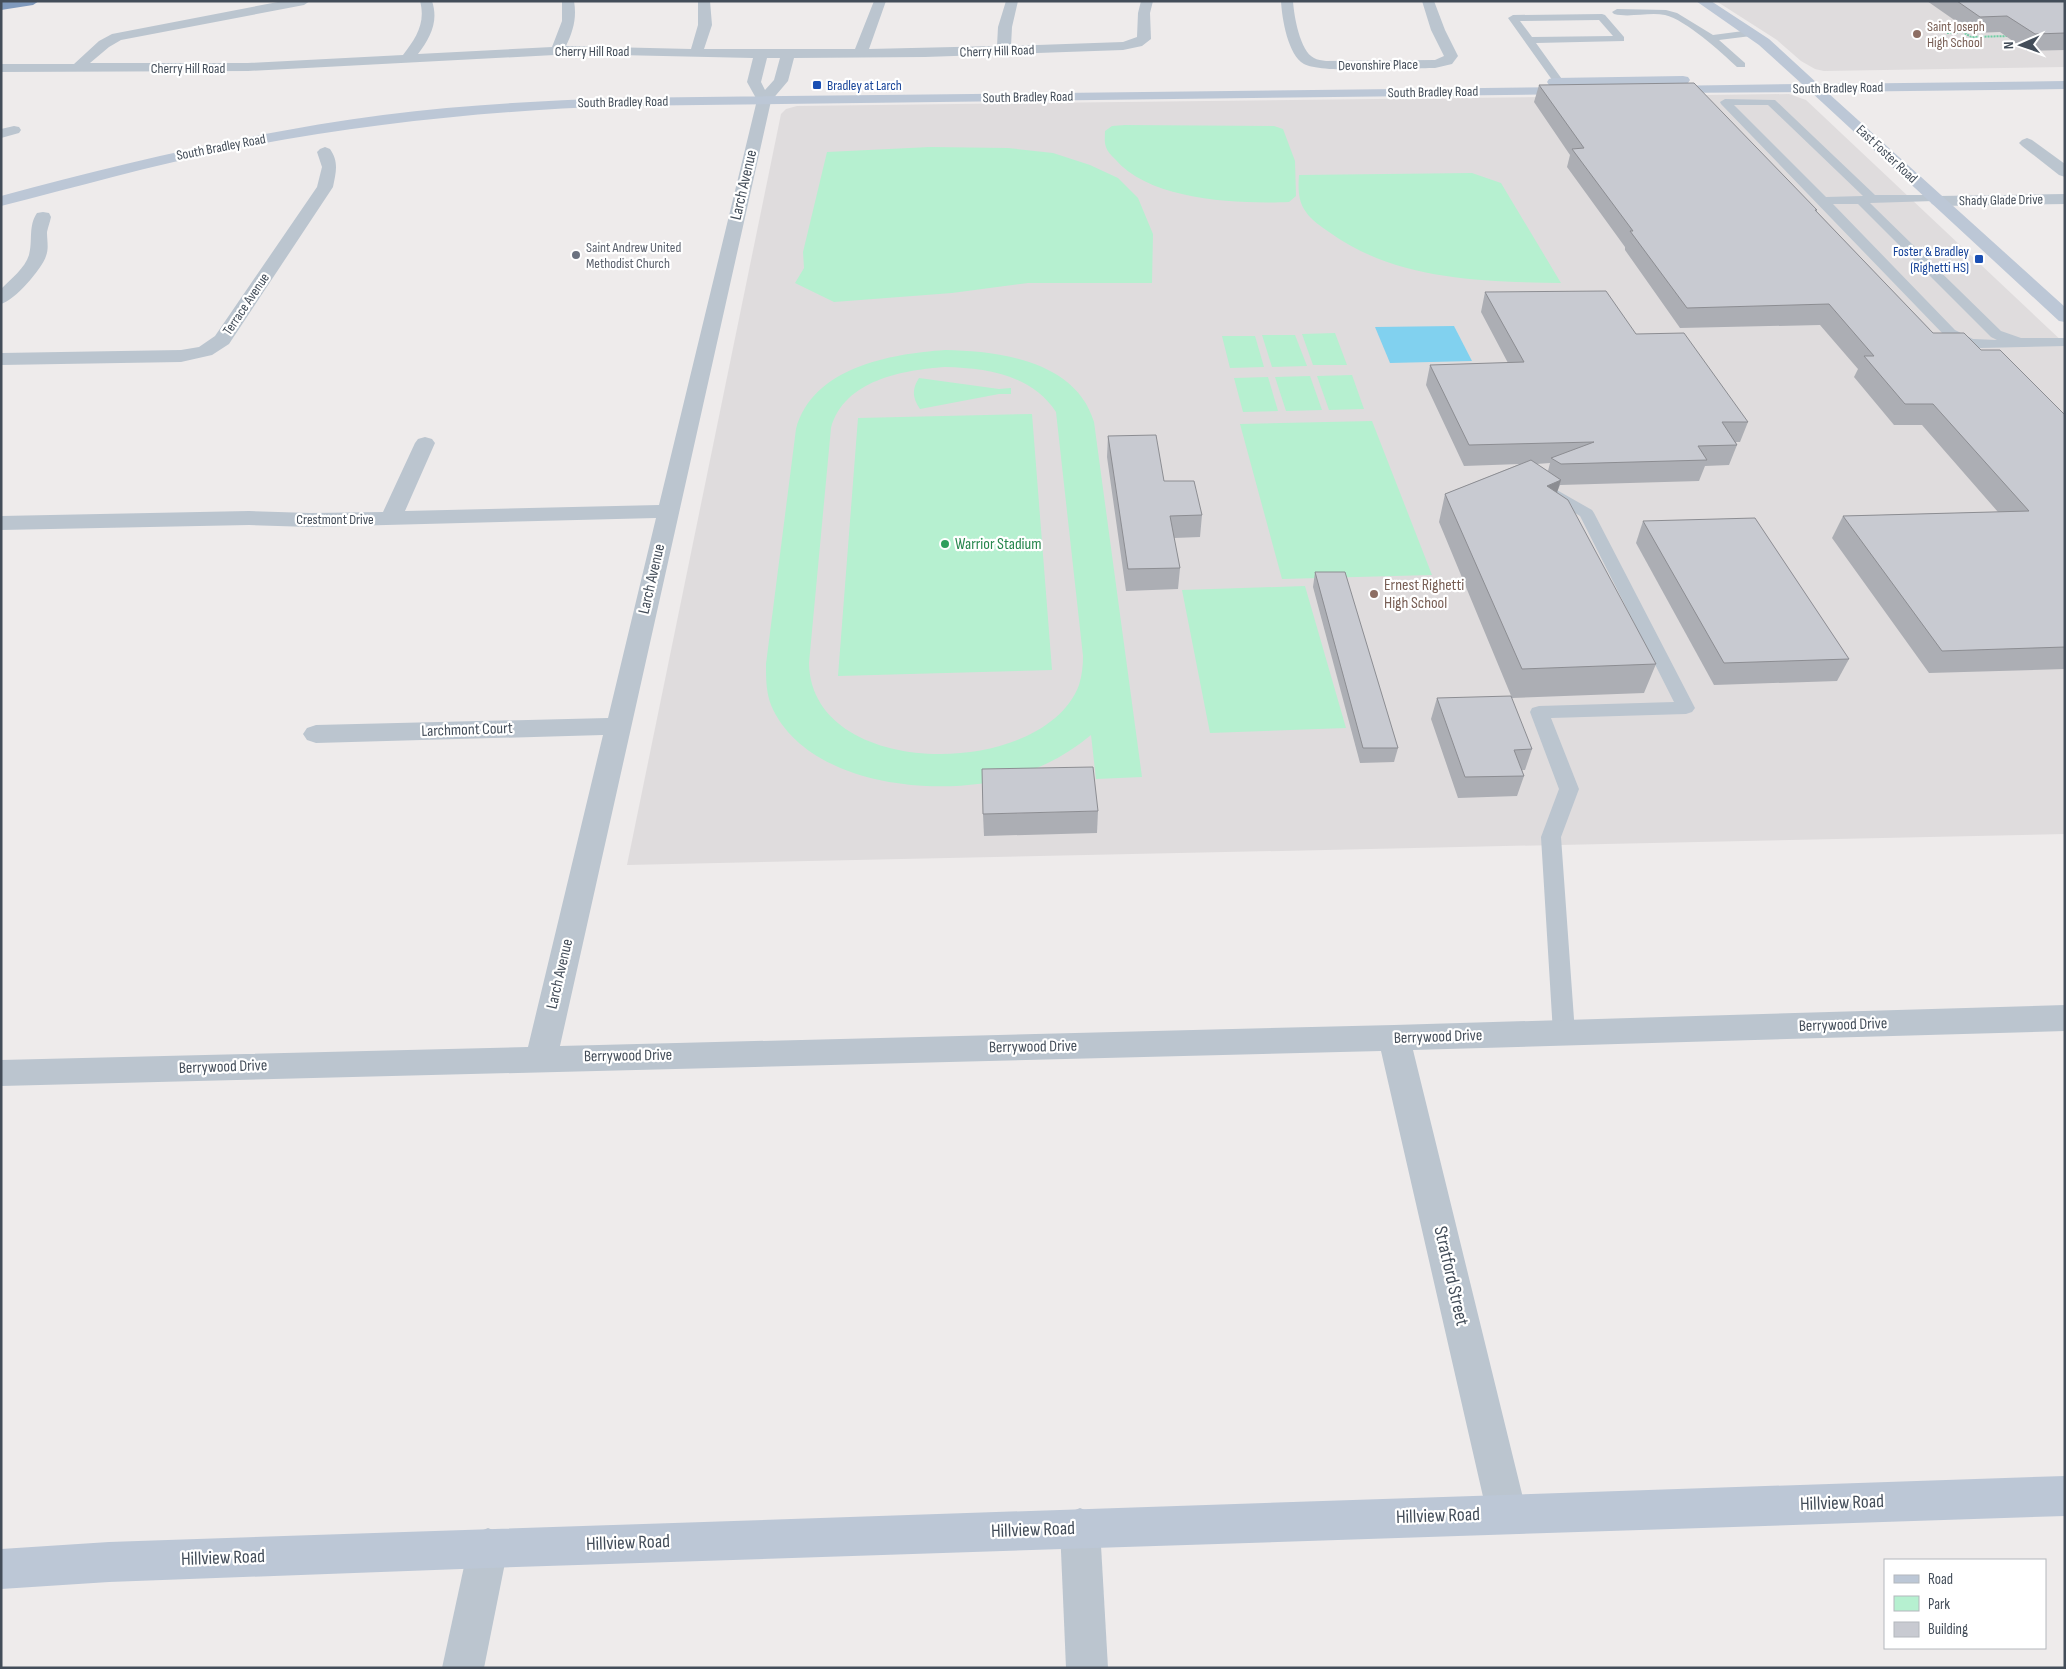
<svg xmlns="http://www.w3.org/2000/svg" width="2066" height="1669" viewBox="0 0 2066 1669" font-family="'Sofia Sans Condensed',sans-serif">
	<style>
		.education { fill: #dfdcdd }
		.green { fill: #b6f0d0; fill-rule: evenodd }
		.water { fill: #81d1ef }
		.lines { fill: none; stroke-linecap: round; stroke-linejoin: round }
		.path { stroke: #6dcea4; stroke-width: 2; stroke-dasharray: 2 1; stroke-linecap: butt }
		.lane { fill: #bbc5cf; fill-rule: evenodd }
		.street { fill: #bbc5cf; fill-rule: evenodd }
		.secondary { fill: #bcc7d6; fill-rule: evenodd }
		.highway { fill: #809abd; fill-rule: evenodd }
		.wall { fill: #acaeb4; fill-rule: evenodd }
		.shaded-wall { fill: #8c8d92 }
		.building { fill: #c8cad1; stroke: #8c8d92 }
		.education-dot { fill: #8d6e63; stroke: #fff; stroke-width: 2 }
		.transit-dot { fill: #1a4fb4; stroke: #fff; stroke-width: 2 }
		.worship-dot { fill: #6b7280; stroke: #fff; stroke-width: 2 }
		.leisure-dot { fill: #2e9e5b; stroke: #fff; stroke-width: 2 }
		.labels { text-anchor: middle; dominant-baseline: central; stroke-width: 4.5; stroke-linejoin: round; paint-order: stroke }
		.far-education-label { font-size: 14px; fill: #785e54; stroke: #fff; text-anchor: start }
		.far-street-label { font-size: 14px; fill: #434d59; stroke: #fff }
		.far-transit-label { font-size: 14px; fill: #164399; stroke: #fff; text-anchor: start }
		.far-worship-label { font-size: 14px; fill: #5b616d; stroke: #fff; text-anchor: start }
		.street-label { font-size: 16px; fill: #434d59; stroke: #fff }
		.leisure-label { font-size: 16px; fill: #27864d; stroke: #fff; text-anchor: start }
		.education-label { font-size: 16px; fill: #785e54; stroke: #fff; text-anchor: start }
		.near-street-label { font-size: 19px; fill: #434d59; stroke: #fff }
	</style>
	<rect width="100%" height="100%" fill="#eeebeb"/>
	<g class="education">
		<polygon points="1716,1 2065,1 2065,67 1824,71 1815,69 1801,61 1777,40"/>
		<polygon points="1789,94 1806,100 2065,344 2065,834 627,865 781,114 786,109 797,106"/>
	</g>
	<g class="green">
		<path d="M1125 125 1274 126 1283 129 1295 161 1296 196 1289 202C1239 204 1150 201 1115 159 1112 156 1107 151 1106 147 1104 142 1105 136 1105 131L1112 126Z"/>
		<polygon points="930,147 1008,148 1053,153 1090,165 1118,178 1138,198 1153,234 1152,283 1028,283 952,293 834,302 795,283 804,268 803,252 827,152"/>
		<path d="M1472 173 1501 183 1561 283C1482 282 1395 280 1329 232 1322 227 1311 220 1306 212 1298 202 1298 188 1299 175Z"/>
		<polygon points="1335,333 1347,365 1313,365 1302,334"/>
		<polygon points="1262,335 1295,335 1307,366 1272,367"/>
		<polygon points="1222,336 1255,336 1264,367 1230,368"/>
		<path d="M945 350C1000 351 1076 361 1094 422L1142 777 1096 779 1091 735C1068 754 1044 767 1015 776 942 799 806 787 771 705 766 692 766 678 766 664L796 429C813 367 890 354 945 350ZM945 367C987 368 1032 375 1056 412L1083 656C1083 666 1082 675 1079 685 1044 779 811 782 809 663L831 428C844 380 903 370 945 367Z"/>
		<polygon points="1352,375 1364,409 1329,410 1317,376"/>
		<polygon points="1310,376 1322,410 1286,411 1275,377"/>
		<polygon points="1268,377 1278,411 1243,412 1234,378"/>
		<path d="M919 378 999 389 1011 388V394H999L920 409C912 397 912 389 919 378Z"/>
		<polygon points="1032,414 1052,670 838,676 858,418"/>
		<polygon points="1372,421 1432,575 1282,579 1240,424"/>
		<polygon points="1305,586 1346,728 1210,733 1182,590"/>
	</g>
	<polygon class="water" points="1454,326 1472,361 1390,363 1375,327"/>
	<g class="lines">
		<polyline class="path" points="1947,33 1963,32 1971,37 2010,36"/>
		<g class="lane">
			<path d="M1617 9 1666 10 1677 13 1713 35 1751 30 1756 33 1751 36 1719 40 1745 63V67H1737C1721 52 1686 20 1665 15 1648 12 1630 18 1614 14L1612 12Z"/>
			<path d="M1602 14 1605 15 1624 37V41L1536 43 1564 82 1559 85 1555 84 1508 18 1513 15ZM1599 20 1613 36 1532 37 1520 21Z"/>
			<path d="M1725 99 1775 100 1875 195H1938L1940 197 1938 199 1934 201 1870 203 2001 331 2021 338H2065V346L1980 348 1960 344 1945 336 1721 104 1720 102ZM1734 105H1768L1863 196 1826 197ZM1833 204H1858L1991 337 1997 340 1973 339 1955 330Z"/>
			<polygon points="1548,485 1592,510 1594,513 1695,708 1692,712 1686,714 1551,718 1579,789 1561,837 1575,1033 1572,1040 1564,1042 1556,1040 1553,1033 1541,837 1559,789 1530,712 1532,708 1539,706 1674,702 1580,516 1543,493 1540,490 1543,487"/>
		</g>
		<g class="street">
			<path d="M283 1H310L304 5 121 40 109 47 90 63H248L403 55C416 38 426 23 420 1H432C439 22 430 38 418 54L552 47 562 21V1H574C577 18 573 31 566 46L691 49 698 25V1H710L712 25 704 49H855L874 1H886L869 49 997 46 998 27 1006 1H1018L1012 27 1011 46 1123 42 1137 37 1138 13 1141 1H1153L1150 13 1151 39 1142 46 1123 50 925 57 794 58 788 81 771 101 560 1046 1394 1025 2065 1005V1031L1413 1050 1527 1514 1521 1528 1507 1534 1493 1528 1487 1514 1381 1051 1 1086V1060L528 1047 603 735 316 743 307 740 303 734 307 728 316 725 608 718 656 518 310 527 249 525 1 530V516L249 511 310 513 383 512 415 443 418 439 425 437 432 439 435 443 405 511 659 505 757 100 747 82 753 58 573 54 248 71 1 72V64H74L99 41 112 34ZM767 58H780L774 80 765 90 761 82Z"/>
			<path d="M1281 1H1293C1294 16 1300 51 1314 58 1317 60 1322 60 1326 61L1435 60 1444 56 1431 30 1422 1H1434L1445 30 1458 56 1452 64 1435 68C1410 68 1322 74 1304 64 1288 55 1282 19 1281 1Z"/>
			<polygon points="14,126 19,127 21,130 19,133 1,138 1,129"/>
			<polygon points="2027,138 2032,140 2065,164 2065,177 2059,175 2022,146 2019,143 2022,140"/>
			<path d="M325 147 330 149C339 162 336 172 333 187L229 344 212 355 181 362 1 365V353L181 350 199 347 215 336 317 187 322 167 317 152 320 149Z"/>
			<polygon points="2065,194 2065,204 1938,206 1932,204 1930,201 1932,198 1938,196"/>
			<path d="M43 212 49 213 51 217C50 222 48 227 47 232 47 241 49 248 46 256 42 269 14 301 1 304V289C11 279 25 268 29 255 33 241 28 226 37 213Z"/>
			<polygon points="1080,1508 1094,1514 1100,1528 1108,1668 1066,1668 1060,1528 1066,1514"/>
			<polygon points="488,1528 502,1534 508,1548 484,1668 442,1668 468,1548 474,1534"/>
		</g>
		<g class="secondary">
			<polygon points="1696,1 1711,1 1769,39 1818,84 2065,81 2065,89 1827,92 2065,307 2065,322 2059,321 1811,92 1658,93 1656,90 1658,87 1663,86 1802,84 1759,45"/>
			<polygon points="1683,76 1688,77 1690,80 1688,83 1554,86 1549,85 1547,82 1549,79 1554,78"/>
			<path d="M1575 87 1580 88 1582 91 1580 94 617 106C487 111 358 124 229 150 152 165 77 187 1 206V196C127 162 254 132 383 115 461 105 539 101 617 98Z"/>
			<polygon points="2065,1476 2065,1516 488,1568 109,1582 1,1589 1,1549 109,1542"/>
		</g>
		<polygon class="highway" points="7,1 39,1 33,5 1,10 1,2"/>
	</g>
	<g class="wall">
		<polygon points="1927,1 2065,1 2065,50 2027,51 2000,32 1973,33"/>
		<polygon points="1539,85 1817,210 1816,211 1933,333 1981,350 2065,415 2065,669 1929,673 1832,538 1843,516 1998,512 1922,425 1894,425 1854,377 1858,369 1820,325 1680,328 1625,250 1625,247 1567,167 1570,155 1534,102"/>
		<path d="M1485 292 1636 334 1748 422 1740 442H1736L1737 445 1729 465 1705 466 1699 481 1560 485 1557 492 1656 664 1644 693 1512 698 1439 522 1445 494 1520 464 1464 466 1426 385 1430 365 1508 363 1481 312ZM1550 463 1548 471 1536 464Z"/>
		<polygon points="1108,436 1164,481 1202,515 1200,537 1174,538 1180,568 1178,589 1126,591 1107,457"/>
		<polygon points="1643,521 1849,659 1837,681 1714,685 1636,543"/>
		<polygon points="1315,572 1398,748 1394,762 1360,763 1313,587"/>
		<polygon points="1437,698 1532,749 1525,770 1522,770 1524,776 1517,796 1458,798 1431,719"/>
		<polygon points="1098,811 1097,833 984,836 983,814"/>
	</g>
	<polygon class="shaded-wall" points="1561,480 1552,508 1547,486"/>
	<g class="building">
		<polygon points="1957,1 2065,1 2065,33 2035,34 2007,16 1980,17"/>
		<polygon points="1694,83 1817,210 1815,210 1933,333 1964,333 1981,350 2000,350 2065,415 2065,647 1942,651 1843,516 2029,511 1933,404 1905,404 1864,356 1874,356 1829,304 1687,308 1630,231 1633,231 1572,149 1584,148 1539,85"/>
		<polygon points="1606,291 1636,334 1684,333 1748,422 1722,422 1737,445 1698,446 1707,460 1561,464 1551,458 1594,442 1469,445 1430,365 1524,362 1485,292"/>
		<polygon points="1156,435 1164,481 1194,481 1202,515 1170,516 1180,568 1128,569 1108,436"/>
		<polygon points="1531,460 1561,480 1547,486 1568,500 1656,664 1522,669 1445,494"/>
		<polygon points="1755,518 1849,659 1724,663 1643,521"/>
		<polygon points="1315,572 1345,572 1398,748 1363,748"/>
		<polygon points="1511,696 1532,749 1514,750 1524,776 1465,777 1437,698"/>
		<polygon points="1093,767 1098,811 983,814 982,769"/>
	</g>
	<g class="education-dot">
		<circle cx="1917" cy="34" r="5"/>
		<circle cx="1374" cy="594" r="5"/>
	</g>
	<g class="transit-dot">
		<rect x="812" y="80" width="10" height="10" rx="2.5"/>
		<rect x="1974" y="254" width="10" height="10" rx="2.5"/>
	</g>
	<circle class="worship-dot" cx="576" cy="255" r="5"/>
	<circle class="leisure-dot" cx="945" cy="544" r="5"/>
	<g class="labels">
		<g class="far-education-label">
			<text x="1927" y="26">Saint Joseph<tspan x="1927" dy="16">High School</tspan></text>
		</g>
		<g class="far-street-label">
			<text x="592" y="51">Cherry Hill Road</text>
			<text transform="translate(997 51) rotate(-2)">Cherry Hill Road</text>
			<text transform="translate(1378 65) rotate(-1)">Devonshire Place</text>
			<text x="188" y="68">Cherry Hill Road</text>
			<text transform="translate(1838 88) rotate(-1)">South Bradley Road</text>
			<text transform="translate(1433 92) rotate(-1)">South Bradley Road</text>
			<text transform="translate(1028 97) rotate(-1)">South Bradley Road</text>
			<text transform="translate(623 102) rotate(-1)">South Bradley Road</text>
			<text transform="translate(221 147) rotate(-11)">South Bradley Road</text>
			<text transform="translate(1887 154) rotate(43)">East Foster Road</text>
			<text transform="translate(2001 200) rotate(-1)">Shady Glade Drive</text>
			<text transform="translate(246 304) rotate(-56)">Terrace Avenue</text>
			<text x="335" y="519">Crestmont Drive</text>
		</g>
		<g class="far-transit-label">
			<text x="827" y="85">Bradley at Larch</text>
			<text x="1969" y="251" text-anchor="end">Foster &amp; Bradley<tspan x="1969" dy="16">(Righetti HS)</tspan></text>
		</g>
		<g class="far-worship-label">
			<text x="586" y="247">Saint Andrew United<tspan x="586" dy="16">Methodist Church</tspan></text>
		</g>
		<g class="street-label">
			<text transform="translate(744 185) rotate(-77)">Larch Avenue</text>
			<text transform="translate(652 579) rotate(-77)">Larch Avenue</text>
			<text transform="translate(467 730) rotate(-2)">Larchmont Court</text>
			<text transform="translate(560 974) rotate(-77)">Larch Avenue</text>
			<text transform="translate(1843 1025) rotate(-2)">Berrywood Drive</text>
			<text transform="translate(1438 1037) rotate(-2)">Berrywood Drive</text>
			<text transform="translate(1033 1047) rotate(-1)">Berrywood Drive</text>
			<text transform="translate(628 1056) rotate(-1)">Berrywood Drive</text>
			<text transform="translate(223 1067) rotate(-2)">Berrywood Drive</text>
		</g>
		<g class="leisure-label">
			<text x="955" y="544">Warrior Stadium</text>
		</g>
		<g class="education-label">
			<text x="1384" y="585">Ernest Righetti<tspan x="1384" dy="18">High School</tspan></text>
		</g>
		<g class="near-street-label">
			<text transform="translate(1451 1276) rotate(77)">Stratford Street</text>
			<text transform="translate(1842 1503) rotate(-2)">Hillview Road</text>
			<text transform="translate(1438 1516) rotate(-2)">Hillview Road</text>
			<text transform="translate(1033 1530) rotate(-2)">Hillview Road</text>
			<text transform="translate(628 1543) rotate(-2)">Hillview Road</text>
			<text transform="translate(223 1558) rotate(-2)">Hillview Road</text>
		</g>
	</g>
	<rect width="2066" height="1669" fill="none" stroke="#434d59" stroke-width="5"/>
	<rect x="1884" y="1559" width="162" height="90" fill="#ffffff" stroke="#b4b8bd"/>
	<rect x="1894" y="1575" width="25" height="8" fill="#bcc7d6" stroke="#b4b8bd"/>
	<text x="1928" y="1584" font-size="15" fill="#434d59">Road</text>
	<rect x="1894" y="1596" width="25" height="15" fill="#b6f0d0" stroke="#b4b8bd"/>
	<text x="1928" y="1609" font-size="15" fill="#434d59">Park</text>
	<rect x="1894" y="1622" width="25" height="15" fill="#c8cad1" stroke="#b4b8bd"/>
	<text x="1928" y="1634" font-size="15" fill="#434d59">Building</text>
	<g transform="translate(2021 45) rotate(268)" stroke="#ffffff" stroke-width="4" paint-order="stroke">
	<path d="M0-4L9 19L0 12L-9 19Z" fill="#434d59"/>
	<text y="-8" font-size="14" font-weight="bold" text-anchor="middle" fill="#434d59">N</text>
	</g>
</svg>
